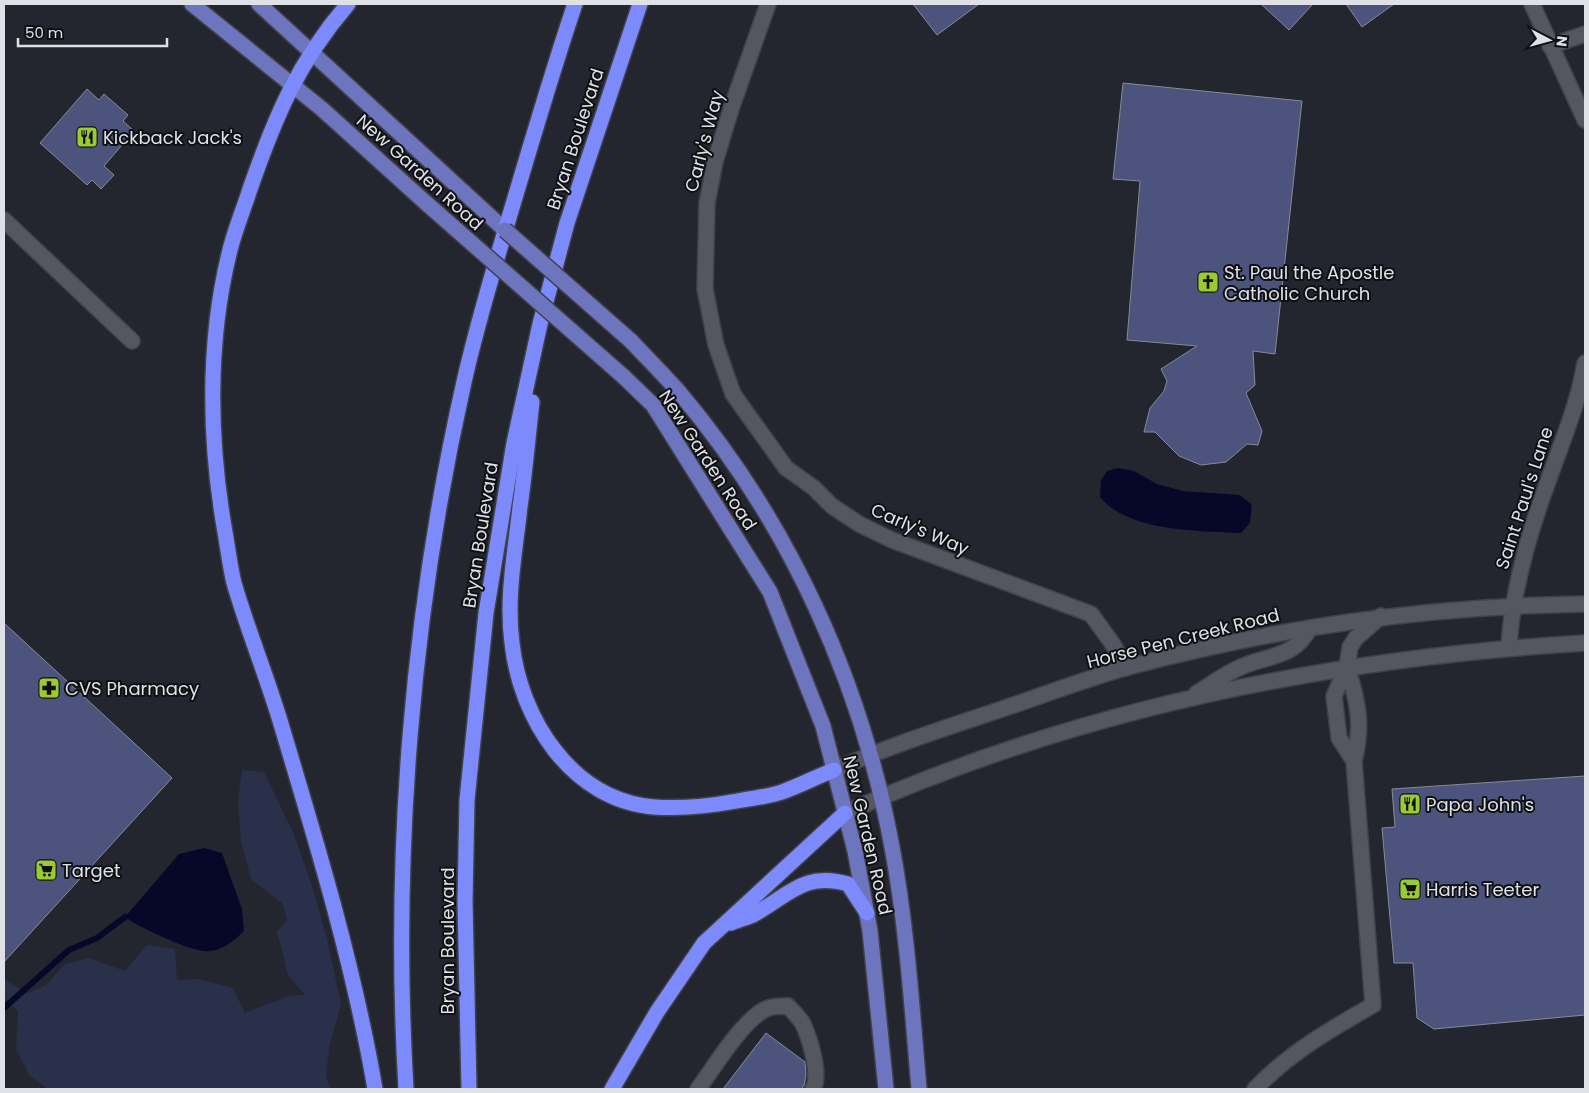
<svg xmlns="http://www.w3.org/2000/svg" width="1589" height="1093" viewBox="0 0 1589 1093" font-family="Poppins,sans-serif">
	<style>
		.green { fill: #2a2f4a }
		.water { fill: #07072a }
		.lines { fill: none; stroke-linecap: round; stroke-linejoin: round }
		.stream { stroke: #07072a; stroke-width: 6 }
		.building { fill: #4c537d; stroke: #888a95 }
		.minor-casing { stroke: #404149; stroke-width: 18 }
		.major-casing { stroke: #404149; stroke-width: 18 }
		.highway-casing { stroke: #404149; stroke-width: 18 }
		.minor { stroke: #545660; stroke-width: 15 }
		.major { stroke: #6c75be; stroke-width: 15 }
		.highway { stroke: #7c8afc; stroke-width: 15 }
		.major-bridge-casing { stroke: #404149; stroke-width: 18; stroke-linecap: butt }
		.major-bridge { stroke: #6c75be; stroke-width: 15 }
		.labels { text-anchor: middle; dominant-baseline: central; stroke-width: 4; stroke-linejoin: round; paint-order: stroke }
		.poi-label { font-size: 18px; fill: #dfe1e7; stroke: #0f1013; text-anchor: start }
		.street-label { font-size: 18px; fill: #dfe1e7; stroke: #0f1013 }
	</style>
	<rect width="100%" height="100%" fill="#24262f"/>
	<polygon class="green" points="242,770 264,772 293,832 312,886 327,939 341,1004 329,1048 326,1078 331,1089 48,1089 30,1076 16,1049 18,1012 8,1000 4,999 4,979 27,994 46,985 65,964 89,958 125,971 147,945 175,949 177,980 198,979 233,988 245,1013 289,996 305,995 288,975 277,932 287,920 283,904 251,879 241,842 238,800"/>
	<g class="water">
		<path d="M1118 468 1134 471 1157 484 1183 491 1240 495 1252 505 1250 523 1241 533C1200 531 1128 532 1100 497L1101 480 1107 471Z"/>
		<path d="M204 848 222 853 242 909 244 931C233 942 220 953 203 951 189 950 136 926 125 917L179 854Z"/>
	</g>
	<g class="lines">
		<polyline class="stream" points="4,1008 69,950 97,938 125,917"/>
	</g>
	<g class="building">
		<polygon points="913,4 979,4 937,35"/>
		<polygon points="1261,4 1313,4 1289,30"/>
		<polygon points="1346,4 1394,4 1362,27"/>
		<polygon points="1123,83 1302,101 1275,354 1253,351 1255,385 1246,393 1262,431 1258,445 1247,444 1226,462 1201,465 1179,456 1155,432 1144,432 1150,408 1164,391 1167,381 1161,369 1197,346 1127,340 1140,181 1113,179"/>
		<polygon points="87,89 99,100 104,94 128,115 123,121 134,131 104,166 114,175 101,189 92,180 87,185 40,143"/>
		<polygon points="4,623 172,778 4,962"/>
		<polygon points="1585,776 1585,1015 1434,1029 1417,1018 1413,963 1394,963 1382,828 1395,827 1392,789"/>
		<polygon points="766,1033 805,1062 806,1075 804,1086 801,1089 723,1089"/>
	</g>
	<g class="lines">
		<g class="minor-casing">
			<g id="minor">
				<polyline points="768,4 731,109 715,162 707,203 705,289 716,345 733,394 786,468 814,488 832,506 859,524 892,540 1091,614 1112,643 1126,668"/>
				<polyline points="1532,4 1585,120"/>
				<polyline points="1550,46 1585,34"/>
				<polyline points="4,220 132,341"/>
				<path d="M1509 647C1512 592 1527 539 1546 487 1560 446 1578 406 1585 363"/>
				<path d="M1197 693C1212 684 1226 673 1241 667 1270 654 1293 659 1310 628"/>
				<polyline points="1354,761 1339,738 1334,696 1347,667 1350,647 1356,638 1381,616"/>
				<path d="M834 770C889 746 945 728 1002 709 1044 695 1085 679 1128 667 1280 627 1427 606 1585 604"/>
				<path d="M845 813C1078 709 1332 658 1585 643"/>
				<path d="M698 1089C715 1066 738 1027 762 1011 770 1006 778 1006 788 1006 793 1012 800 1018 803 1024 810 1039 821 1075 813 1089"/>
				<path d="M1255 1089C1289 1053 1331 1029 1373 1005L1354 761C1363 726 1358 701 1347 667"/>
			</g>
		</g>
		<g class="major-casing">
			<g id="major">
				<polyline points="192,4 322,109 426,203"/>
				<polyline points="259,4 505,230"/>
				<path d="M631 341C647 358 664 375 679 392 789 522 861 681 892 847 907 927 912 1009 919 1089"/>
				<polyline points="624,377 653,405 770,592 823,726 855,851 870,931 886,1089"/>
			</g>
		</g>
		<g class="highway-casing">
			<g id="highway">
				<path d="M348 4C298 62 275 117 250 189 243 211 234 232 229 254 207 344 209 442 225 532 228 549 230 567 234 583 248 631 267 677 281 724 317 844 354 966 375 1089"/>
				<path d="M532 402C528 437 525 472 520 507 515 553 506 597 512 643 520 718 571 800 654 807 682 809 710 806 737 801 751 798 768 797 782 792 799 786 816 777 834 770"/>
				<path d="M731 923C738 920 746 918 753 915 788 896 804 871 848 884L867 913"/>
				<path d="M406 1089C392 854 412 612 464 382 477 324 494 268 511 211 532 141 552 72 575 4"/>
				<polyline points="469,1089 465,901 467,800 486,613 514,443 540,324 567,223 640,4"/>
				<polyline points="612,1089 657,1012 704,943 845,813"/>
			</g>
		</g>
		<use href="#minor" class="minor"/>
		<use href="#major" class="major"/>
		<use href="#highway" class="highway"/>
		<g class="major-bridge-casing">
			<g id="major-bridge">
				<polyline points="426,203 624,377"/>
				<polyline points="505,230 631,341"/>
			</g>
		</g>
		<use href="#major-bridge" class="major-bridge"/>
	</g>
	<defs>
		<g id="restaurant-square" transform="scale(1.125)"><rect x="-9" y="-9" width="18" height="18" rx="4" fill="#9bcb32" stroke="#0f1013"/><path d="M-5-6h1v4h1v-4h1v4h1v-4h1v5L-1.5 .5V6h-2V.5L-5-1ZM5-6V6H3V1.5H1.5Q1.5-4 5-6Z" fill="#111"/></g>
		<g id="church-square" transform="scale(1.125)"><rect x="-9" y="-9" width="18" height="18" rx="4" fill="#9bcb32" stroke="#0f1013"/><path d="M-1.2-6h2.4v3.5h3.3v2.4h-3.3V6h-2.4V-.1h-3.3v-2.4h3.3Z" fill="#111"/></g>
		<g id="pharmacy-square" transform="scale(1.125)"><rect x="-9" y="-9" width="18" height="18" rx="4" fill="#9bcb32" stroke="#0f1013"/><path d="M-2-6h4v4h4v4h-4v4h-4v-4h-4v-4h4Z" fill="#111"/></g>
		<g id="supermarket-square" transform="scale(1.125)"><rect x="-9" y="-9" width="18" height="18" rx="4" fill="#9bcb32" stroke="#0f1013"/><path d="M-6-5.5h2.5l.6 2H6L4.5 2H-2.5L-4.4-4H-6ZM-1.5 3.2a1.3 1.3 0 1 0 .1 0ZM3 3.2a1.3 1.3 0 1 0 .1 0Z" fill="#111"/></g>
	</defs>
	<g fill-rule="evenodd">
		<use href="#restaurant-square" x="87" y="137"/>
		<use href="#church-square" x="1208" y="282"/>
		<use href="#pharmacy-square" x="49" y="688"/>
		<use href="#restaurant-square" x="1410" y="804"/>
		<use href="#supermarket-square" x="46" y="870"/>
		<use href="#supermarket-square" x="1410" y="889"/>
	</g>
	<g class="labels">
		<g class="poi-label">
			<text x="103" y="137">Kickback Jack's</text>
			<text x="1224" y="272">St. Paul the Apostle<tspan x="1224" dy="21">Catholic Church</tspan></text>
			<text x="65" y="688">CVS Pharmacy</text>
			<text x="1426" y="804">Papa John's</text>
			<text x="62" y="870">Target</text>
			<text x="1426" y="889">Harris Teeter</text>
		</g>
		<g class="street-label">
			<text transform="translate(575 139) rotate(-72)">Bryan Boulevard</text>
			<text transform="translate(704 141) rotate(-75)">Carly's Way</text>
			<text transform="translate(420 172) rotate(42)">New Garden Road</text>
			<text transform="translate(708 460) rotate(57)">New Garden Road</text>
			<text transform="translate(1524 498) rotate(-72)">Saint Paul's Lane</text>
			<text transform="translate(920 529) rotate(23)">Carly's Way</text>
			<text transform="translate(480 535) rotate(-81)">Bryan Boulevard</text>
			<text transform="translate(1183 638) rotate(-14)">Horse Pen Creek Road</text>
			<text transform="translate(868 835) rotate(77)">New Garden Road</text>
			<text transform="translate(447 941) rotate(-90)">Bryan Boulevard</text>
		</g>
	</g>
	<rect width="1589" height="1093" fill="none" stroke="#dfe1e7" stroke-width="10"/>
	<g transform="translate(1549 40) rotate(96)" stroke="#0f1013" stroke-width="4" paint-order="stroke">
	<path d="M0-4L9 19L0 12L-9 19Z" fill="#dfe1e7"/>
	<text y="-8" font-size="14" font-weight="bold" text-anchor="middle" fill="#dfe1e7">N</text>
	</g>
	<path d="M18 38v8h149v-8" fill="none" stroke="#dfe1e7" stroke-width="2.5"/>
	<text x="25" y="38" font-size="15" fill="#dfe1e7" stroke="#0f1013" stroke-width="4" paint-order="stroke">50 m</text>
</svg>
